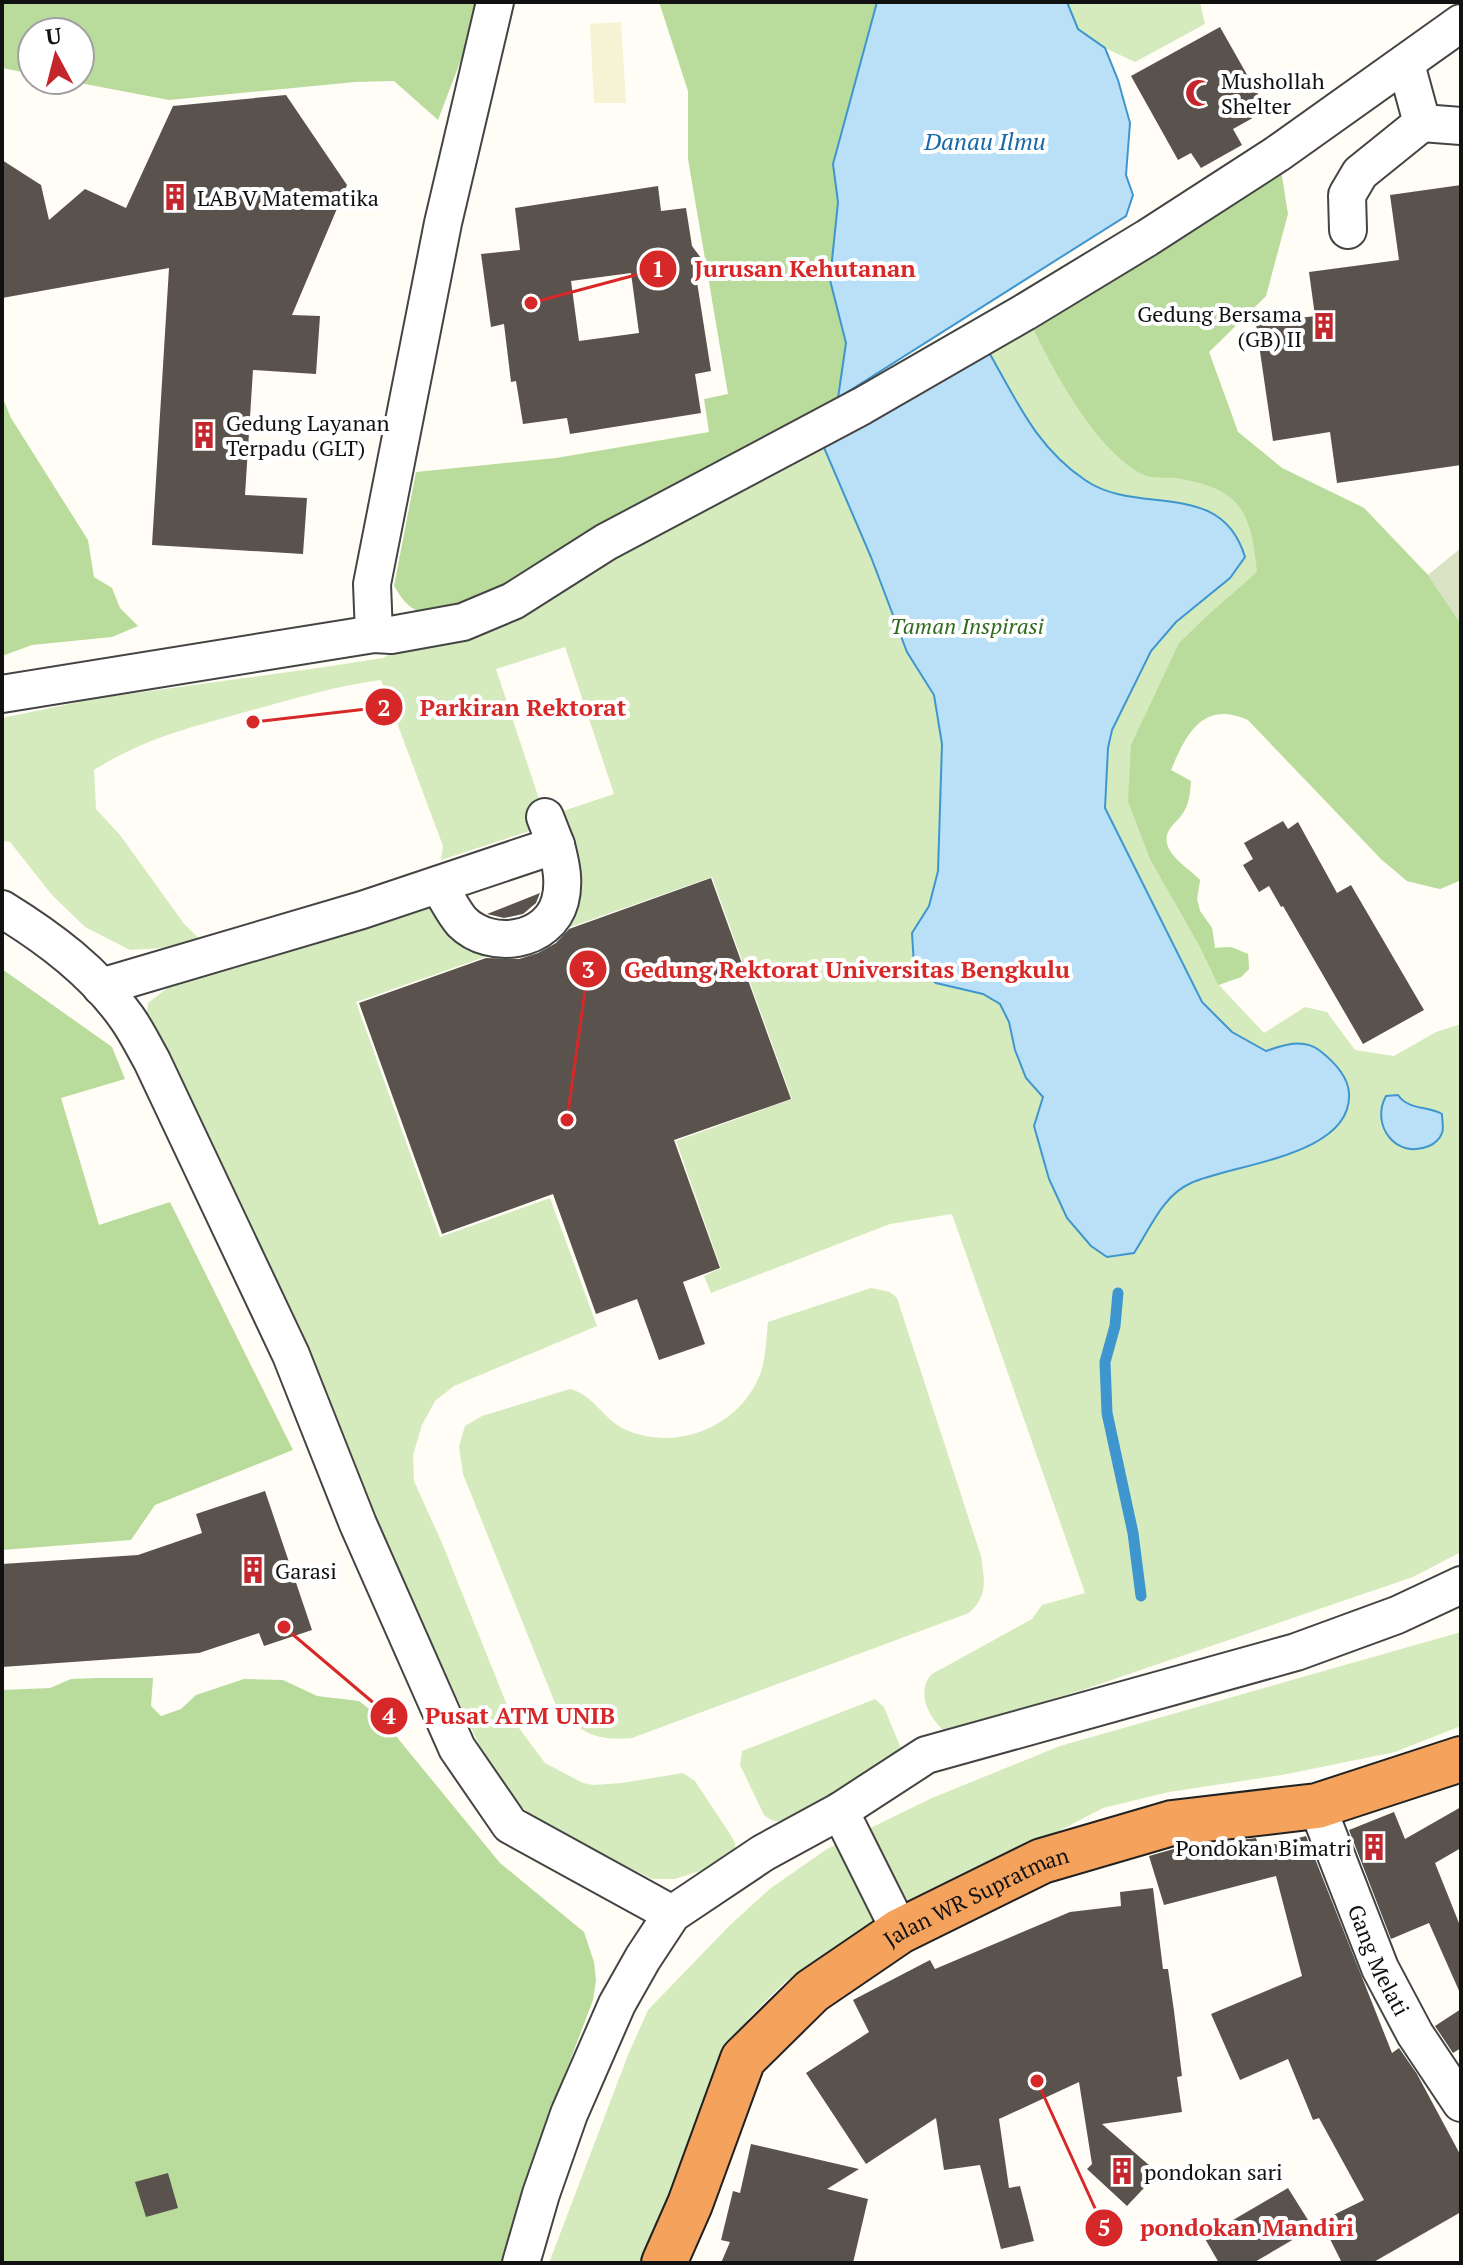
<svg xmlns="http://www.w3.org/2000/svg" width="1463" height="2265" viewBox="0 0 1463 2265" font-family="'PT Serif',serif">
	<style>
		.farmland { fill: #f6f3d4 }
		.green { fill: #d5ebbd; fill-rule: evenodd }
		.forest { fill: #b9dc9c }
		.cemetery { fill: #d9e3c4 }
		.water { fill: #b9e0f7; stroke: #3f96cf; stroke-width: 2 }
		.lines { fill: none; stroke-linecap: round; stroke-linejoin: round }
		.stream { stroke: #3f96cf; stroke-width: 11 }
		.building { fill: #5a524d; fill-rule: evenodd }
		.minor-casing { stroke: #444; stroke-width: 40 }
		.highway-casing { stroke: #222; stroke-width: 48 }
		.minor { stroke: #fff; stroke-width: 36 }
		.highway { stroke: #f5a25d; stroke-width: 44 }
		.labels { text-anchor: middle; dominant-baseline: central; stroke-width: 8; stroke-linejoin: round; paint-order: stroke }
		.poi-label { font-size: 22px; fill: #111; stroke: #fff; text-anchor: start }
		.park-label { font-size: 22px; font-style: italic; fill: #2f6b1f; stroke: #fff }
		.street-label { font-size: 22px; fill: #111; stroke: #fff }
		.water-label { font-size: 24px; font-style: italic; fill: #1768a6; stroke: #fff }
		.leader { fill: none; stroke: #d62828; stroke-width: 3 }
		.callout-dot { fill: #d62828; stroke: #fff; stroke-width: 3 }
		.mark-label { font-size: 24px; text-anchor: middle; font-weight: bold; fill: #fff }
		.callout-label { font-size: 24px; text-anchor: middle; font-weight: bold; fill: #d62828; stroke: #fff; stroke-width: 8; stroke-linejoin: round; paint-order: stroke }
	</style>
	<rect width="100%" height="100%" fill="#fffdf5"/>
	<polygon class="farmland" points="621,22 626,103 594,103 590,24"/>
	<g class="green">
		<polygon points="1067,2 1200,2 1205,24 1135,62 1105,48 1078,29"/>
		<path d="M1277 154 1266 296 1209 352 1238 432 1282 468 1364 508 1428 575 1461 624V880L1440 889 1407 881 1381 859 1248 720C1202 700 1186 734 1171 770L1191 781C1190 793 1189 807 1180 817 1169 829 1160 836 1172 854 1180 864 1191 871 1200 880L1197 899 1200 911 1212 928 1215 948 1231 947 1248 954 1249 969 1241 977 1219 985 1264 1033 1305 1007 1327 1012 1355 1050 1394 1056 1436 1032 1461 1024V1552L1413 1577 1085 1689 946 1732C929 1719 915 1691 932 1674L1032 1619 1042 1605 1085 1593 952 1214 890 1224 711 1293 704 1276 721 1268 676 1141 792 1099 712 877 559 931 548 825 441 860 443 846 381 680C335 686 293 699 249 711 192 727 145 738 94 770L96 809 120 835 185 925 206 945 130 950 85 927 52 895 10 842 2 841V718L99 698 318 668 383 658 396 651 469 640 671 524ZM565 647 614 794 545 817 496 669Z"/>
		<polygon points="438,885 499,952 356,1002 440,1237 550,1198 597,1326 454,1386 435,1401 422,1425 413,1455 414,1481 442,1543 513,1720 545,1763 583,1783 593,1785 622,1783 683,1773 695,1781 730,1834 735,1843 735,1851 722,1864 675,1879 652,1879 546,1827 512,1799 493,1774 358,1490 146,1021 148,1003 175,982"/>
		<path d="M871 1288 890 1292 897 1298 981 1556C984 1581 989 1595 969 1613L632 1738C596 1741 583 1734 557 1708L463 1474 459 1446 465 1426 482 1416 570 1389C594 1395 602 1418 624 1429 674 1452 737 1429 759 1377 766 1361 766 1339 768 1322Z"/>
		<polygon points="1461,1632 1461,1726 1395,1752 1282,1775 1169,1792 1103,1808 855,1937 785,1982 749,2018 728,2051 650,2263 549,2263 628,2055 648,2010 730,1925 771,1888 827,1849 932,1798 1060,1746"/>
		<path d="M875 1699 884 1707 902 1751 788 1819C778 1823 772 1822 764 1815L740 1765 742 1751Z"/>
	</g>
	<g class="forest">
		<polygon points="2,2 483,2 438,120 394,81 355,82 169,100 64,80 80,80 80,32 32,32 32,74 2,68"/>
		<path d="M659 2H877L833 164 838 202 830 280 846 343 838 398 840 402C785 433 730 464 675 495 628 521 467 620 420 611 408 609 400 596 394 586L416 472 556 458 709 432 704 399 728 394 688 159V91Z"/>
		<path d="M1281 170 1288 214 1266 296 1209 352 1238 432 1282 468 1364 508 1428 575 1461 624V880L1440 889 1407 881 1381 859 1248 720C1203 700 1186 734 1171 770L1191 781C1190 793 1189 807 1180 817 1169 829 1160 836 1172 854 1180 864 1191 871 1200 880L1197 899 1200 911 1212 928 1215 948 1231 947 1248 954 1249 969 1241 977 1218 985 1200 947 1150 859 1128 801 1131 745 1179 643 1208 615 1257 572C1251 511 1241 488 1175 478 1165 477 1153 479 1144 475 1097 453 1053 370 1031 324L1165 249Z"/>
		<polygon points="2,396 11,418 88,540 94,577 112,588 120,608 138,626 112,637 32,645 2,656"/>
		<polygon points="2,969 112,1047 125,1079 61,1098 99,1225 170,1202 293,1450 155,1505 131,1540 2,1550"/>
		<polygon points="96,1678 153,1678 151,1706 161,1716 181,1709 196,1695 244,1679 283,1680 317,1696 359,1701 382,1719 500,1863 584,1932 594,1962 596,1981 593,2000 531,2164 503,2263 2,2263 2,1690 50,1688 71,1679"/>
	</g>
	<polygon class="cemetery" points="1461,548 1461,624 1428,575"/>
	<g class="water">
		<polygon points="877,2 1067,2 1078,29 1105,48 1118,80 1130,123 1126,175 1133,195 1126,216 838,398 846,343 830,280 838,202 833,164"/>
		<path d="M987 349C1016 399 1035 446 1085 480 1138 517 1221 477 1245 557L1230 578 1176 622 1151 651 1112 730 1108 748 1105 808 1202 1002 1232 1032 1266 1051C1283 1045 1303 1038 1319 1050 1332 1060 1348 1076 1349 1093 1353 1156 1233 1164 1191 1183 1162 1196 1150 1229 1134 1253L1107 1257 1091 1246 1067 1218 1049 1179 1034 1126 1043 1097 1026 1078 1015 1050 1009 1022 1000 1004 983 994 936 983 914 965 912 933 929 906 938 871 942 744 934 695 907 652 871 557 822 443Z"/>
		<path d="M1398 1095C1408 1110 1428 1106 1442 1114 1442 1120 1444 1128 1442 1133 1440 1139 1434 1144 1429 1146 1396 1160 1370 1125 1386 1096Z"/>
	</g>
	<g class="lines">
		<polyline class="stream" points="1118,1293 1115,1326 1105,1362 1107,1413 1133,1533 1141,1596"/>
	</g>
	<g class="building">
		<polygon points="1220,27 1267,110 1233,129 1242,145 1201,168 1191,153 1178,160 1131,76"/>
		<polygon points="286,95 347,185 292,315 320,316 316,374 253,370 245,495 307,498 303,554 152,545 169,268 2,298 2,160 41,185 49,220 85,189 126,208 173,106"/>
		<polygon points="1461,185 1461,465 1337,483 1330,432 1273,441 1256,324 1315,316 1309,272 1399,260 1390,195"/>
		<path d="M658 186 661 211 686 208 692 246 704 262 697 282 711 371 695 374 701 413 570 434 567 418 523 424 516 381 511 382 504 324 491 327 481 254 520 250 515 208ZM631 273 639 333 579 341 571 281Z"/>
		<polygon points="1283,821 1288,829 1298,822 1337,893 1351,885 1424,1010 1363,1044 1283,906 1281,907 1269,886 1259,892 1243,865 1253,859 1244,843"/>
		<polygon points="711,878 791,1099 674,1140 720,1268 683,1282 705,1344 659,1360 637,1299 596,1314 553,1194 442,1234 359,1003 486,958 519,959 538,953 556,943 569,929"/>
		<polygon points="540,893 536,903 523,914 504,918 487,914"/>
		<polygon points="265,1491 312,1630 264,1646 259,1633 199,1653 2,1667 2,1564 138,1555 202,1533 196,1514"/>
		<polygon points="1461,1807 1461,1848 1435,1863 1461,1928 1460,1993 1429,1923 1391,1939 1349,1830 1394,1812 1405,1839"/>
		<polygon points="1306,1836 1392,2053 1399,2048 1417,2074 1461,2156 1461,2212 1372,2263 1342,2263 1321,2221 1364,2200 1319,2118 1313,2120 1288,2059 1240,2080 1211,2014 1302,1976 1276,1876 1164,1905 1149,1856 1177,1848 1256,1838 1259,1848"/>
		<polygon points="1153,1888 1163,1969 1168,1969 1174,2011 1182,2076 1177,2077 1182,2112 1102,2124 1158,2173 1127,2206 1087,2169 1092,2164 1079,2082 999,2119 1009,2188 1020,2186 1034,2241 1001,2249 980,2165 944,2170 936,2118 866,2164 806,2073 869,2032 853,2000 930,1960 935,1969 1070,1912 1121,1906 1120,1892"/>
		<polygon points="1461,2009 1461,2048 1453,2053 1435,2026"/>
		<polygon points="751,2144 859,2169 827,2189 868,2199 853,2263 721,2263 730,2242 721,2240 733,2191 740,2193"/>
		<polygon points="168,2173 178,2208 146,2217 135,2182"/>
		<polygon points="1288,2188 1313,2228 1253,2263 1219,2263 1204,2237"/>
	</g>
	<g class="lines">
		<g class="minor-casing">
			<g id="minor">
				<polyline points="1422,123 1461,126"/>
				<polyline points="1348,230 1347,195 1360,173 1422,123 1406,64"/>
				<polyline points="374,634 372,584 443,223 495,2"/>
				<polyline points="2,694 374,634 391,635 463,622 513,601 606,542 862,406 1025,312 1147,238 1277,154 1461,23"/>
				<path d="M438 885C446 896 453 912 462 922 491 951 549 942 560 901 565 882 561 864 556 845"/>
				<path d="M2 909C49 938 95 972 127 1018 137 1032 144 1047 152 1061L291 1355 358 1524 457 1748 510 1825 672 1914"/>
				<polyline points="101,987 362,910 556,845 545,817"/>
				<path id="s1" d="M1317 1806 1380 1968 1415 2034 1461 2103"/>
				<polyline points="840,1811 900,1931"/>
				<polyline points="521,2263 541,2194 569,2114 617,2004 643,1958 672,1914 763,1853 840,1811 926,1755 1296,1652 1397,1615 1461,1585"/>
			</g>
		</g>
		<g class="highway-casing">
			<g id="highway">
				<path id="s2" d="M664 2263 690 2204 743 2059 812 1991 900 1931 1042 1861 1172 1823 1317 1806 1461 1759"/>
			</g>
		</g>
		<use href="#minor" class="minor"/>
		<use href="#highway" class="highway"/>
	</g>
	<defs>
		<g id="mosque-bare" transform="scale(2.16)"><path d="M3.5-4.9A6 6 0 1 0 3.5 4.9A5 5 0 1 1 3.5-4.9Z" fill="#c4262e" stroke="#fff" stroke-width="2.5" paint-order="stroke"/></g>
		<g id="building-bare" transform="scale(2.16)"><path d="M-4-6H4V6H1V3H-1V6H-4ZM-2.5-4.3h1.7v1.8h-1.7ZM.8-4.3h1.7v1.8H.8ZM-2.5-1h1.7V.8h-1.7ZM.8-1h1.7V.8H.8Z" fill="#c4262e" stroke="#fff" stroke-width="2.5" paint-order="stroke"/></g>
	</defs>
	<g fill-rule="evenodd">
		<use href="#mosque-bare" x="1199" y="93"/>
		<use href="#building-bare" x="175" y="197"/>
		<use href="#building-bare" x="1324" y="326"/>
		<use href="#building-bare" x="204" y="435"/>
		<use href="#building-bare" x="253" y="1570"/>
		<use href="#building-bare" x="1374" y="1847"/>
		<use href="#building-bare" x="1122" y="2171"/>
	</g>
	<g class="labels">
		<g class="poi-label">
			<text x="1221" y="80">Mushollah<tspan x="1221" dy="25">Shelter</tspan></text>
			<text x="197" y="197">LAB V Matematika</text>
			<text x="1302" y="313" text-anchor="end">Gedung Bersama<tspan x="1302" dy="25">(GB) II</tspan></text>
			<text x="226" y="422">Gedung Layanan<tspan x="226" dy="25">Terpadu (GLT)</tspan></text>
			<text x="275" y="1570">Garasi</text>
			<text x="1352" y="1847" text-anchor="end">Pondokan Bimatri</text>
			<text x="1144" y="2171">pondokan sari</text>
		</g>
		<g class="park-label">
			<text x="967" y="625">Taman Inspirasi</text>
		</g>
		<g class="street-label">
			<text stroke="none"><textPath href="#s2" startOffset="506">Jalan WR Supratman</textPath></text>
			<text stroke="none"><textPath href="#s1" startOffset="166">Gang Melati</textPath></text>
		</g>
		<g class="water-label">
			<text x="985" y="141">Danau Ilmu</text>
		</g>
	</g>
	<path class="leader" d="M531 303L658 269M253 722L384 707M567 1120L588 969M284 1627L389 1716M1037 2081L1104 2228"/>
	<g class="callout-dot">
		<circle cx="531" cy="303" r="8"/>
		<circle cx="253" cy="722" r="8"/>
		<circle cx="567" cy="1120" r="8"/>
		<circle cx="284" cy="1627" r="8"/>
		<circle cx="1037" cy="2081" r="8"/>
		<circle cx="658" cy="269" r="20"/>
		<circle cx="384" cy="707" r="20"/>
		<circle cx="588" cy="969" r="20"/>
		<circle cx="389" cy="1716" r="20"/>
		<circle cx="1104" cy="2228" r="20"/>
	</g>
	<g class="mark-label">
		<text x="658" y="277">1</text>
		<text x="384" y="716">2</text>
		<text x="588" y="978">3</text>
		<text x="389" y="1724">4</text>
		<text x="1104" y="2236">5</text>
	</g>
	<g class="callout-label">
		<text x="805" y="277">Jurusan Kehutanan</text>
		<text x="523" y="716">Parkiran Rektorat</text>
		<text x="847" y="978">Gedung Rektorat Universitas Bengkulu</text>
		<text x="520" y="1724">Pusat ATM UNIB</text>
		<text x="1247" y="2236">pondokan Mandiri</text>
	</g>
	<rect width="1463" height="2265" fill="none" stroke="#111111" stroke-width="8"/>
	<g transform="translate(56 56) rotate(353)"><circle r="38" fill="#ffffff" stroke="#a0a0a0" stroke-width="2"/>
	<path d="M0-6L14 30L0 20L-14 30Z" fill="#c4262e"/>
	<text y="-12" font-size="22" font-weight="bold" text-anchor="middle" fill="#111111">U</text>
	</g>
</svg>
